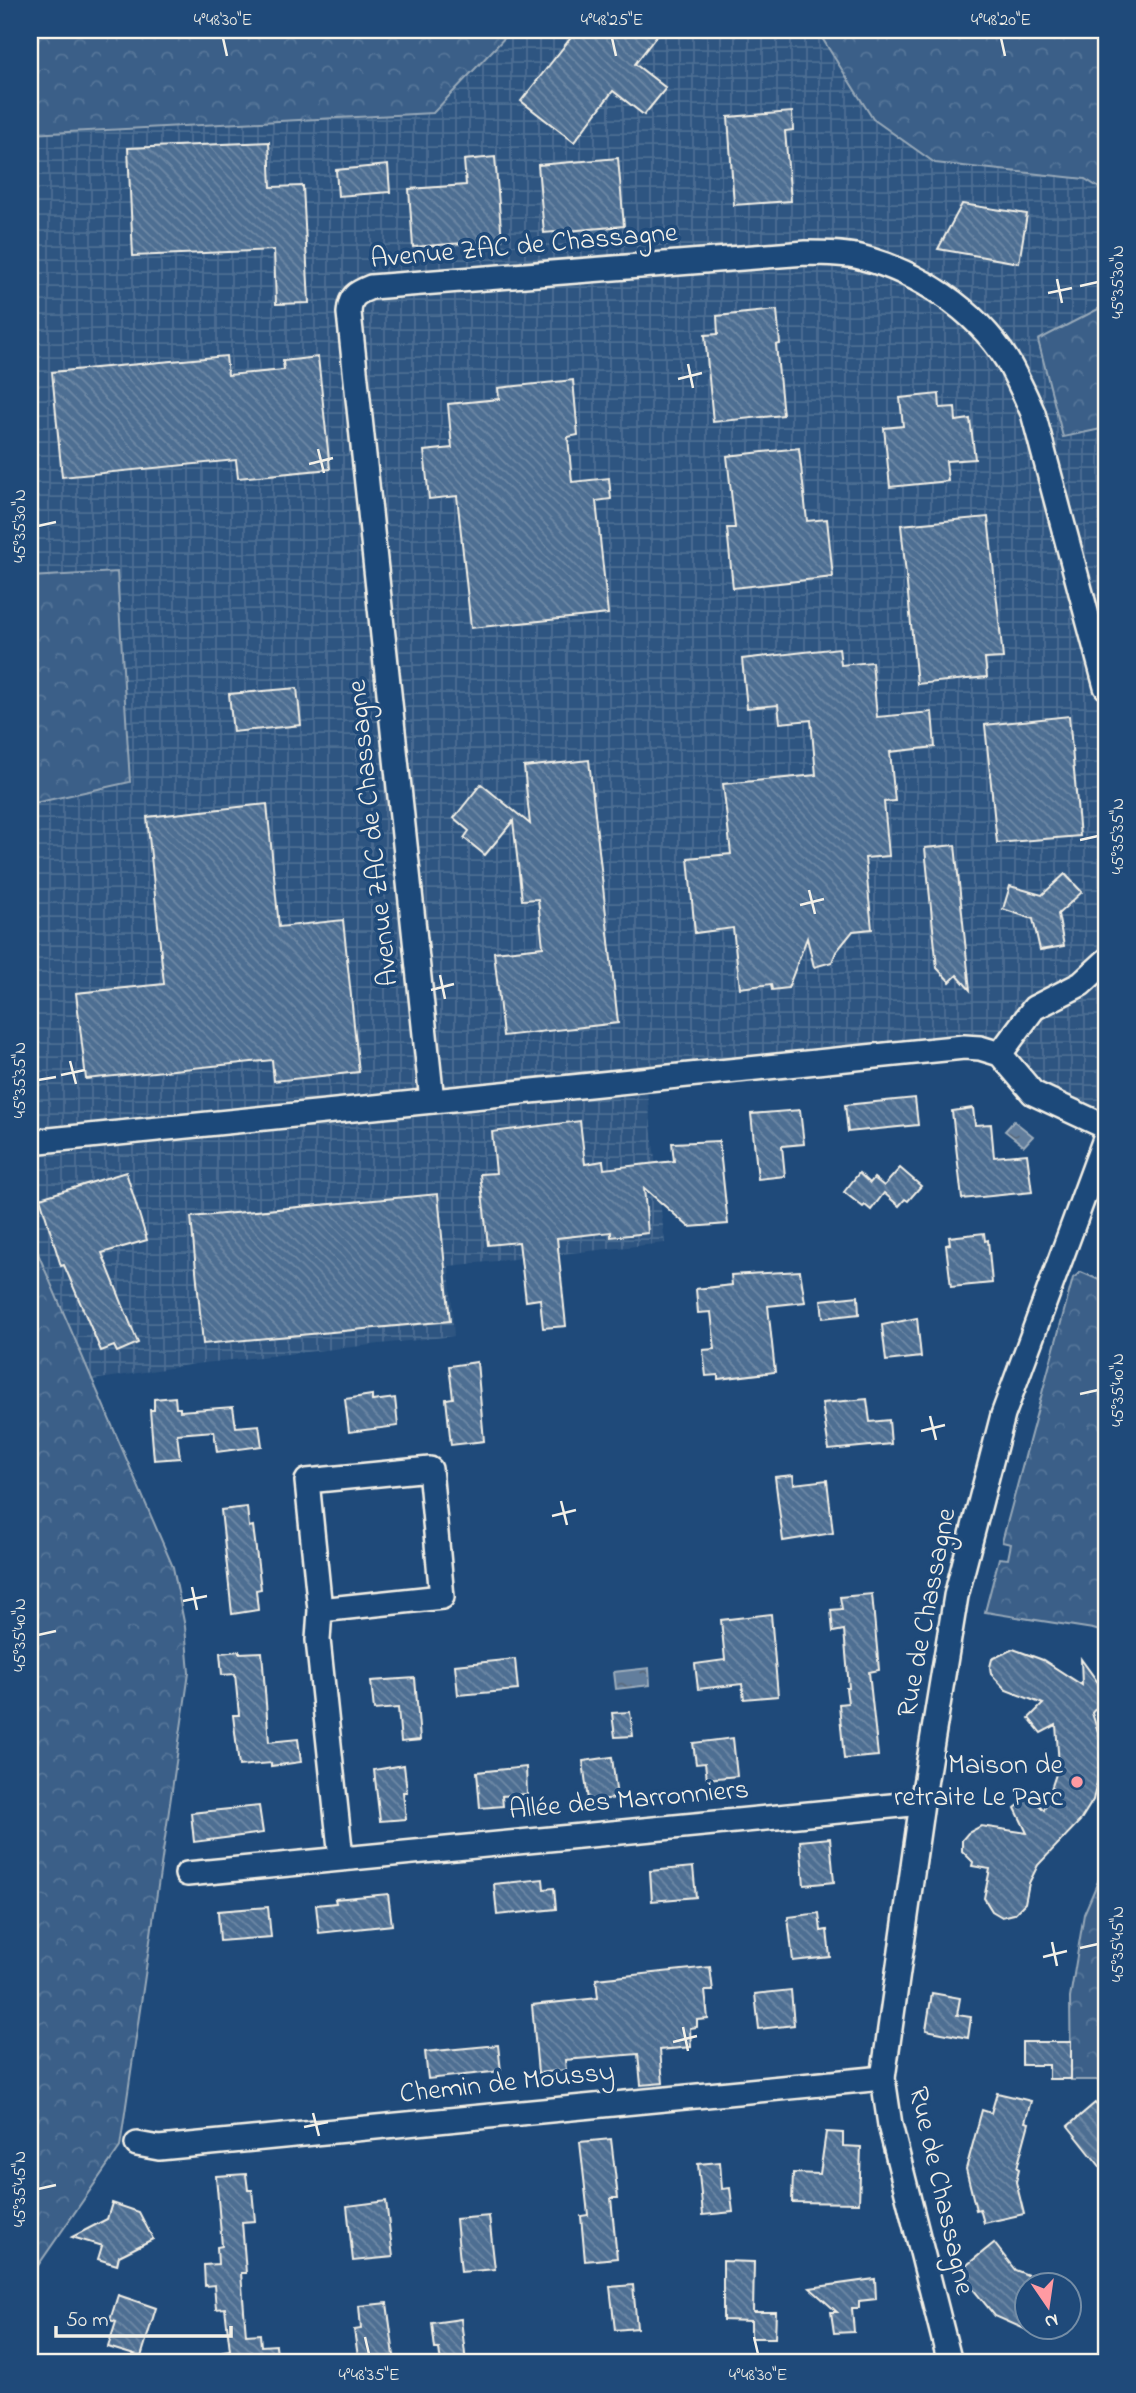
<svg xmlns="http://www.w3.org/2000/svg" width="1136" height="2393" viewBox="0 0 1136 2393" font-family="'Indie Flower',sans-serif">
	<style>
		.industrial { fill: url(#industrial-grid) }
		.forest { fill: url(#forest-crowns); stroke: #97a8b8; stroke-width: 2 }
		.water { fill: url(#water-ripples); stroke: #9cacbb; stroke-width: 2 }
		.building { fill: url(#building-back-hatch); stroke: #f4f1e8; stroke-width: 2 }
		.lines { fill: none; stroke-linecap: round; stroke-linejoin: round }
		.street-casing { stroke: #f4f1e8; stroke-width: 28 }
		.street { stroke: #1f4a7a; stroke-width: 23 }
		.ticks { fill: none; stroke: #f4f1e8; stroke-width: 2.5 }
		.poi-dot { fill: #ff9aa2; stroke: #1f4a7a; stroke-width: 2.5 }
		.labels { text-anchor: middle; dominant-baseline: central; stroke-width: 7; stroke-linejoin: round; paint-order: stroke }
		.street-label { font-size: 28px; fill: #f4f1e8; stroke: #1f4a7a }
		.poi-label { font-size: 28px; fill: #f4f1e8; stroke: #1f4a7a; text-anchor: end }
		.neatline { fill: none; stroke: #f4f1e8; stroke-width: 2.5 }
		.ticks-label { font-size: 18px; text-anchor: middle; fill: #f4f1e8 }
	</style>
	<defs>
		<pattern id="industrial-grid" width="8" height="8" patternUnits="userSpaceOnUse" patternTransform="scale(1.75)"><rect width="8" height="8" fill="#2d5581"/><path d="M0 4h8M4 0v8" fill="none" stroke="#4c6e93"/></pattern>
		<pattern id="forest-crowns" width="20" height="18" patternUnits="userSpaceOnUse" patternTransform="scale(1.75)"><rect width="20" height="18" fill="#3a5f88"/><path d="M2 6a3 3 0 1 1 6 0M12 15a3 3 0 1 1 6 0" fill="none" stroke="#577699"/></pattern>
		<pattern id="water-ripples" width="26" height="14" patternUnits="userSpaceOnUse" patternTransform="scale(1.75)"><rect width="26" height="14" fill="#627e9d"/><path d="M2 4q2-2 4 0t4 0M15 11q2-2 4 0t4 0" fill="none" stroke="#58687a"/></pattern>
		<pattern id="building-back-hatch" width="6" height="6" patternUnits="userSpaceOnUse" patternTransform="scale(1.75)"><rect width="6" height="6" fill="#4d6e92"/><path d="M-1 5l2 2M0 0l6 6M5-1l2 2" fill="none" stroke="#708aa6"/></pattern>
	</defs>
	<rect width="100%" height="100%" fill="#1f4a7a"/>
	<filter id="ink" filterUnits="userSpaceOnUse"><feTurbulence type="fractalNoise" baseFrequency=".0143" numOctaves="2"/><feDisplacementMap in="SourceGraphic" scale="14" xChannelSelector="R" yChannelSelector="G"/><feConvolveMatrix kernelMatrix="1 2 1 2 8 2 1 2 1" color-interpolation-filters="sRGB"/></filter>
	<g filter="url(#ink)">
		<polygon class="industrial" points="512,30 817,30 873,119 935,163 1086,179 1106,192 1106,305 1038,340 1063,436 1106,428 1106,1099 1093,1135 1030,1101 1006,1071 980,1054 647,1091 665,1243 449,1266 454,1336 195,1364 93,1380 30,1235 30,804 130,782 117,572 30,577 30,134 433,113"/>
		<g class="forest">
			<polygon points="30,30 512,30 433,113 30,134"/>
			<polygon points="817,30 1106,30 1106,192 1085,179 935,163 873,119"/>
			<polygon points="1106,305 1106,428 1063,437 1038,340"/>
			<polygon points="117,572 130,782 30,804 30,577"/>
			<polygon points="30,1235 173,1567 185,1627 189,1673 120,2147 30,2277"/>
			<polygon points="1081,1272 1106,1283 1106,1633 1093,1629 985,1612 999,1558 1008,1559 1011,1544 1002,1542 1073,1278"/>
			<polygon points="1106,1863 1106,2080 1071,2080 1070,1998 1084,1914"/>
		</g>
		<g class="water">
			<polygon points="1014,1121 1033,1136 1024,1146 1005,1131"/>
			<polygon points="649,1668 650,1685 616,1689 614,1672"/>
		</g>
		<g class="building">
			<polygon points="577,30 661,30 635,64 666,88 644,115 613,91 574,142 521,101"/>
			<polygon points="792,112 793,130 785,131 791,201 734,205 728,117"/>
			<polygon points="269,142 271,187 303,186 309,303 276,304 274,250 133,256 128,148"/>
			<polygon points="495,157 502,240 413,247 409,189 466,185 464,160"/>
			<polygon points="618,158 624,226 544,233 538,165"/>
			<polygon points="388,165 390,192 338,196 336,170"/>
			<polygon points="962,204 1027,214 1019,263 938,249"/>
			<polygon points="777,310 780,344 776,345 783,415 713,422 705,335 718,334 717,316"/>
			<polygon points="226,356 228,375 284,370 283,361 318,357 330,469 238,478 236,460 62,477 52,372"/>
			<polygon points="573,380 578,435 568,437 572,482 609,478 611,499 596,501 608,614 471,628 457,496 429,499 424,451 452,448 448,404 499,399 498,388"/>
			<polygon points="939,394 940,408 955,407 956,421 970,419 975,459 946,461 948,481 890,487 884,428 903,426 900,398"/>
			<polygon points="799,448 807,521 827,519 833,577 733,588 727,528 735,528 727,456"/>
			<polygon points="988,517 1003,658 985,659 987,677 917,684 901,525"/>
			<polygon points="839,648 841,665 872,662 877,717 932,712 935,747 890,752 895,801 884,802 889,856 865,858 872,929 853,931 836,952 832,962 814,967 807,938 788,988 772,990 771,984 740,988 733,928 695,933 688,858 731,854 723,784 816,775 811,720 780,723 778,705 747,708 742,659"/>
			<polygon points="297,688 301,725 233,732 229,694"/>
			<polygon points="1069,716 1080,836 997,843 985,725"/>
			<polygon points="589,760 618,1023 503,1036 494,952 543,947 538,899 522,900 513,821 485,855 464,838 469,831 454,818 481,784 530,824 524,767"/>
			<polygon points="267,804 279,927 343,920 359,1072 274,1081 272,1060 86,1079 76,993 164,984 147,817"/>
			<polygon points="955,845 970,990 957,975 950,982 937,968 925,848"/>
			<polygon points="1065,874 1082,892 1058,914 1064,946 1040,950 1033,919 1003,909 1010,886 1042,895"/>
			<polygon points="915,1098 918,1125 848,1132 845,1105"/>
			<polygon points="973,1108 975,1125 991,1124 994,1157 1027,1154 1032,1192 962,1199 952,1111"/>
			<polygon points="800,1110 804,1144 782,1146 785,1176 758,1179 751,1114"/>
			<polygon points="580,1121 585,1164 603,1161 604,1169 674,1161 672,1143 719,1141 728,1224 689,1227 644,1188 648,1233 611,1237 611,1232 557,1238 566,1326 543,1328 540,1299 526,1301 519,1242 488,1245 480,1174 496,1173 492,1132"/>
			<polygon points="900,1168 921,1186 908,1201 905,1199 899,1206 884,1193 871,1210 865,1205 863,1207 844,1192 859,1173 870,1183 874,1178 884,1186"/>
			<polygon points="126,1172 147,1240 102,1253 138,1343 117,1352 114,1346 101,1351 64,1265 61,1266 40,1198"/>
			<polygon points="438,1194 450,1321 203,1344 191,1217"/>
			<polygon points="984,1233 985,1241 988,1240 992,1283 951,1287 946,1245 950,1244 949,1237"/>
			<polygon points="800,1271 805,1302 768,1306 775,1372 718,1379 718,1375 706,1376 703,1350 715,1349 711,1312 698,1313 696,1289 732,1285 731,1275"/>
			<polygon points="858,1296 859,1314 823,1318 821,1300"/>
			<polygon points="917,1318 921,1357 886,1361 882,1325"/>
			<polygon points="477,1362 484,1441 451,1445 446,1399 453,1398 449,1366"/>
			<polygon points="372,1395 372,1401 395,1398 398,1426 349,1432 345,1399"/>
			<polygon points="175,1397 176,1408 180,1408 180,1411 233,1407 236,1427 259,1425 262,1446 217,1452 214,1431 177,1434 180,1458 154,1460 150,1410 154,1410 154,1399"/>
			<polygon points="867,1399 870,1422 889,1420 891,1444 829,1450 822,1403"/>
			<polygon points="793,1475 794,1484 827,1480 833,1533 783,1541 775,1477"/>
			<polygon points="247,1507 249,1527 253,1526 261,1589 256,1590 258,1610 232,1614 221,1510"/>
			<polygon points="872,1594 879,1670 869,1672 878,1756 844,1759 839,1704 848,1703 846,1688 849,1688 844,1630 833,1632 831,1610 842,1609 840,1597"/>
			<polygon points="771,1614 778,1696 744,1699 742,1684 698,1689 695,1664 725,1660 721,1620"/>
			<polygon points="1013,1649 1043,1660 1082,1685 1081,1659 1099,1684 1103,1699 1092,1713 1100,1738 1101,1766 1093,1800 1080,1821 1038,1865 1029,1883 1025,1903 1014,1914 1002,1917 992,1911 984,1898 990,1869 972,1866 973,1862 962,1851 962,1840 968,1833 981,1826 1027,1833 1015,1808 1030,1796 1044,1810 1059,1765 1056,1725 1041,1733 1029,1718 1043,1704 1006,1690 991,1674 990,1667 992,1659"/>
			<polygon points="239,1651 239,1653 262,1652 269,1742 298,1739 301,1762 271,1766 271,1763 239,1766 233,1715 239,1715 235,1674 222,1675 220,1653"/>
			<polygon points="515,1659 518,1690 458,1695 455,1665"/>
			<polygon points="415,1678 420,1740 401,1742 398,1708 374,1710 371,1681"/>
			<polygon points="630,1712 633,1736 615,1737 612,1713"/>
			<polygon points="733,1738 737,1776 707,1779 705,1763 696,1764 693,1743"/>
			<polygon points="612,1757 617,1798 588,1801 583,1761"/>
			<polygon points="404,1765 407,1792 403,1792 406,1819 380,1821 374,1770"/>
			<polygon points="526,1767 527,1794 502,1796 503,1806 480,1808 477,1772"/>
			<polygon points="259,1806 263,1833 194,1842 191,1813"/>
			<polygon points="830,1838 834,1882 804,1885 800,1841"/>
			<polygon points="693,1867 696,1897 652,1901 650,1871"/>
			<polygon points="543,1879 544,1889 554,1888 556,1909 497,1915 494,1884"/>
			<polygon points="388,1894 392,1925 319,1933 316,1905 336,1903 335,1899"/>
			<polygon points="268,1907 271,1937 220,1941 218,1911"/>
			<polygon points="819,1913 821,1931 827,1930 830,1957 793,1961 788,1917"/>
			<polygon points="710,1967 713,1991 705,1991 708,2019 697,2020 697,2027 690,2028 691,2047 660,2050 663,2083 641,2085 638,2054 565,2060 566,2070 538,2073 532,2005 598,1998 596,1979"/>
			<polygon points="791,1990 794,2025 759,2029 755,1994"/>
			<polygon points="932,1993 960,1998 957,2015 971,2017 968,2038 926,2030"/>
			<polygon points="1022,2042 1071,2042 1071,2079 1049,2079 1049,2065 1022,2065"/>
			<polygon points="498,2045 501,2071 428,2079 425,2052"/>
			<polygon points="997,2093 1031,2101 1025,2122 1029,2123 1017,2168 1019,2169 1016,2182 1024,2214 984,2223 980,2209 976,2210 966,2169 982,2110 991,2113"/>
			<polygon points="1095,2103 1106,2117 1106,2174 1068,2126"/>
			<polygon points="826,2132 843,2133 843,2146 861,2147 859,2203 792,2202 793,2173 820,2174"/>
			<polygon points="611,2139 618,2198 611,2198 617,2258 585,2261 581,2216 588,2215 580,2142"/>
			<polygon points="720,2162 722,2189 730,2188 733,2212 703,2215 698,2164"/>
			<polygon points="246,2174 248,2190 252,2190 255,2221 242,2222 246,2273 241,2273 246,2335 260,2334 261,2346 276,2345 278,2363 224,2363 223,2351 230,2350 225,2308 216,2309 214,2285 205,2286 204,2265 218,2264 217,2247 222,2246 216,2176"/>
			<polygon points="386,2201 393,2257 353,2261 347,2206"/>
			<polygon points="112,2203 139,2212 153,2239 119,2256 117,2265 98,2259 102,2246 72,2237 107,2219"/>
			<polygon points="489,2216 495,2269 461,2272 456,2219"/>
			<polygon points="994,2243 1015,2270 1028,2275 1027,2330 995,2316 968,2283 971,2281 962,2269"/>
			<polygon points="723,2261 754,2262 753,2312 776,2312 775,2338 751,2338 751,2321 723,2320"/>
			<polygon points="875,2279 876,2299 859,2301 859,2308 852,2308 854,2332 834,2333 831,2312 837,2312 810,2288"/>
			<polygon points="633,2285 637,2328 615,2330 610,2287"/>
			<polygon points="118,2295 156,2308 141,2357 108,2347 116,2322 110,2320"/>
			<polygon points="387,2303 395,2363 359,2363 354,2330 361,2329 359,2306"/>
			<polygon points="461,2319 466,2363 441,2363 439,2349 435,2349 432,2323"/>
		</g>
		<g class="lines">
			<g class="street-casing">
				<g id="street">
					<polyline points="1000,1054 1034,1008 1081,984 1106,961"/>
					<path d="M432 1101 349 313C350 296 356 293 371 287L806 253C824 253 843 253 860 257 918 272 975 309 1007 360 1017 377 1025 395 1033 413L1106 687"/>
					<polyline points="30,1142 964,1047 980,1048 1000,1054 1033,1093 1106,1127"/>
					<polyline points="320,1610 442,1597 430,1469 307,1481 320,1610 318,1640 341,1858"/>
					<polyline points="187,1874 922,1803"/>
					<polyline points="137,2144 159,2148 883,2078"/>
					<polyline points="950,2363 890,2125 883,2078 922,1803 956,1596 1003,1415 1106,1136"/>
				</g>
			</g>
			<use href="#street" class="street"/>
		</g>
	</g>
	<path class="ticks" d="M223 38 227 56M612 38 616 56M1001 38 1005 56M1057 279 1062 303M1080 286 1098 282M1048 293 1072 288M688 364 693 388M678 379 702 373M318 449 324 473M309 464 333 458M38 526 56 522M1080 840 1098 836M809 890 815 914M800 905 824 899M440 975 445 999M431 990 454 984M70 1061 76 1084M61 1075 85 1070M38 1080 56 1077M1080 1394 1098 1390M930 1416 936 1440M921 1431 945 1425M561 1501 567 1525M552 1516 576 1510M192 1587 197 1610M183 1601 207 1596M38 1635 56 1631M1052 1942 1057 1966M1080 1948 1098 1944M1043 1957 1067 1951M683 2027 688 2051M673 2042 697 2036M313 2113 319 2136M304 2127 328 2122M38 2189 56 2185M365 2337 369 2354M754 2337 758 2354"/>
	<circle class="poi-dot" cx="1077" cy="1782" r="7"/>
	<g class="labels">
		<g class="street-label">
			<text transform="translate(524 247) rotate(-5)">Avenue ZAC de Chassagne</text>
			<text transform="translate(374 833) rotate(-96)">Avenue ZAC de Chassagne</text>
			<text transform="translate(928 1613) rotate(-79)">Rue de Chassagne</text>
			<text transform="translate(629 1801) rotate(-5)">Allée des Marronniers</text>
			<text transform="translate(507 2084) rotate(-6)">Chemin de Moussy</text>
			<text transform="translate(940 2191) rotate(77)">Rue de Chassagne</text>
		</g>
		<g class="poi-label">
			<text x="1063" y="1766">Maison de<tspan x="1063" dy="32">retraite Le Parc</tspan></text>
		</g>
	</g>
	<rect width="1136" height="2393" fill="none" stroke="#1f4a7a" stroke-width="77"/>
	<g transform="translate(1048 2306) rotate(167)"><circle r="33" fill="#1f4a7a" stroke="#748da6" stroke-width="2"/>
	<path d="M0-5L12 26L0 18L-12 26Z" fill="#ff9aa2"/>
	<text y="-10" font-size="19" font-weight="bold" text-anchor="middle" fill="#f4f1e8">N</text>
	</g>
	<path d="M56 2326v10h175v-10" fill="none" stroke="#f4f1e8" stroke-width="3.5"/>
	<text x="66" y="2326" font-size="21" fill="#f4f1e8" stroke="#1f4a7a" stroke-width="5" paint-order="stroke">50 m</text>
	<rect x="38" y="38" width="1060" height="2316" class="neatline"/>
	<g class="ticks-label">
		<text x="223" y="25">4°48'30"E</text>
		<text x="612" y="25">4°48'25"E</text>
		<text x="1001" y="25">4°48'20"E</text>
		<text transform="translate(1117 282) rotate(-90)" y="6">45°35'30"N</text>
		<text transform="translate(19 526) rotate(-90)" y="6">45°35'30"N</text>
		<text transform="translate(1117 836) rotate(-90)" y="6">45°35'35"N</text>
		<text transform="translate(19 1080) rotate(-90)" y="6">45°35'35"N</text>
		<text transform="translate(1117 1390) rotate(-90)" y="6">45°35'40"N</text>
		<text transform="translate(19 1635) rotate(-90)" y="6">45°35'40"N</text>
		<text transform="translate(1117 1944) rotate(-90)" y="6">45°35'45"N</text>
		<text transform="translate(19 2189) rotate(-90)" y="6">45°35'45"N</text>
		<text x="369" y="2380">4°48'35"E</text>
		<text x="758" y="2380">4°48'30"E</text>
	</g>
</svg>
